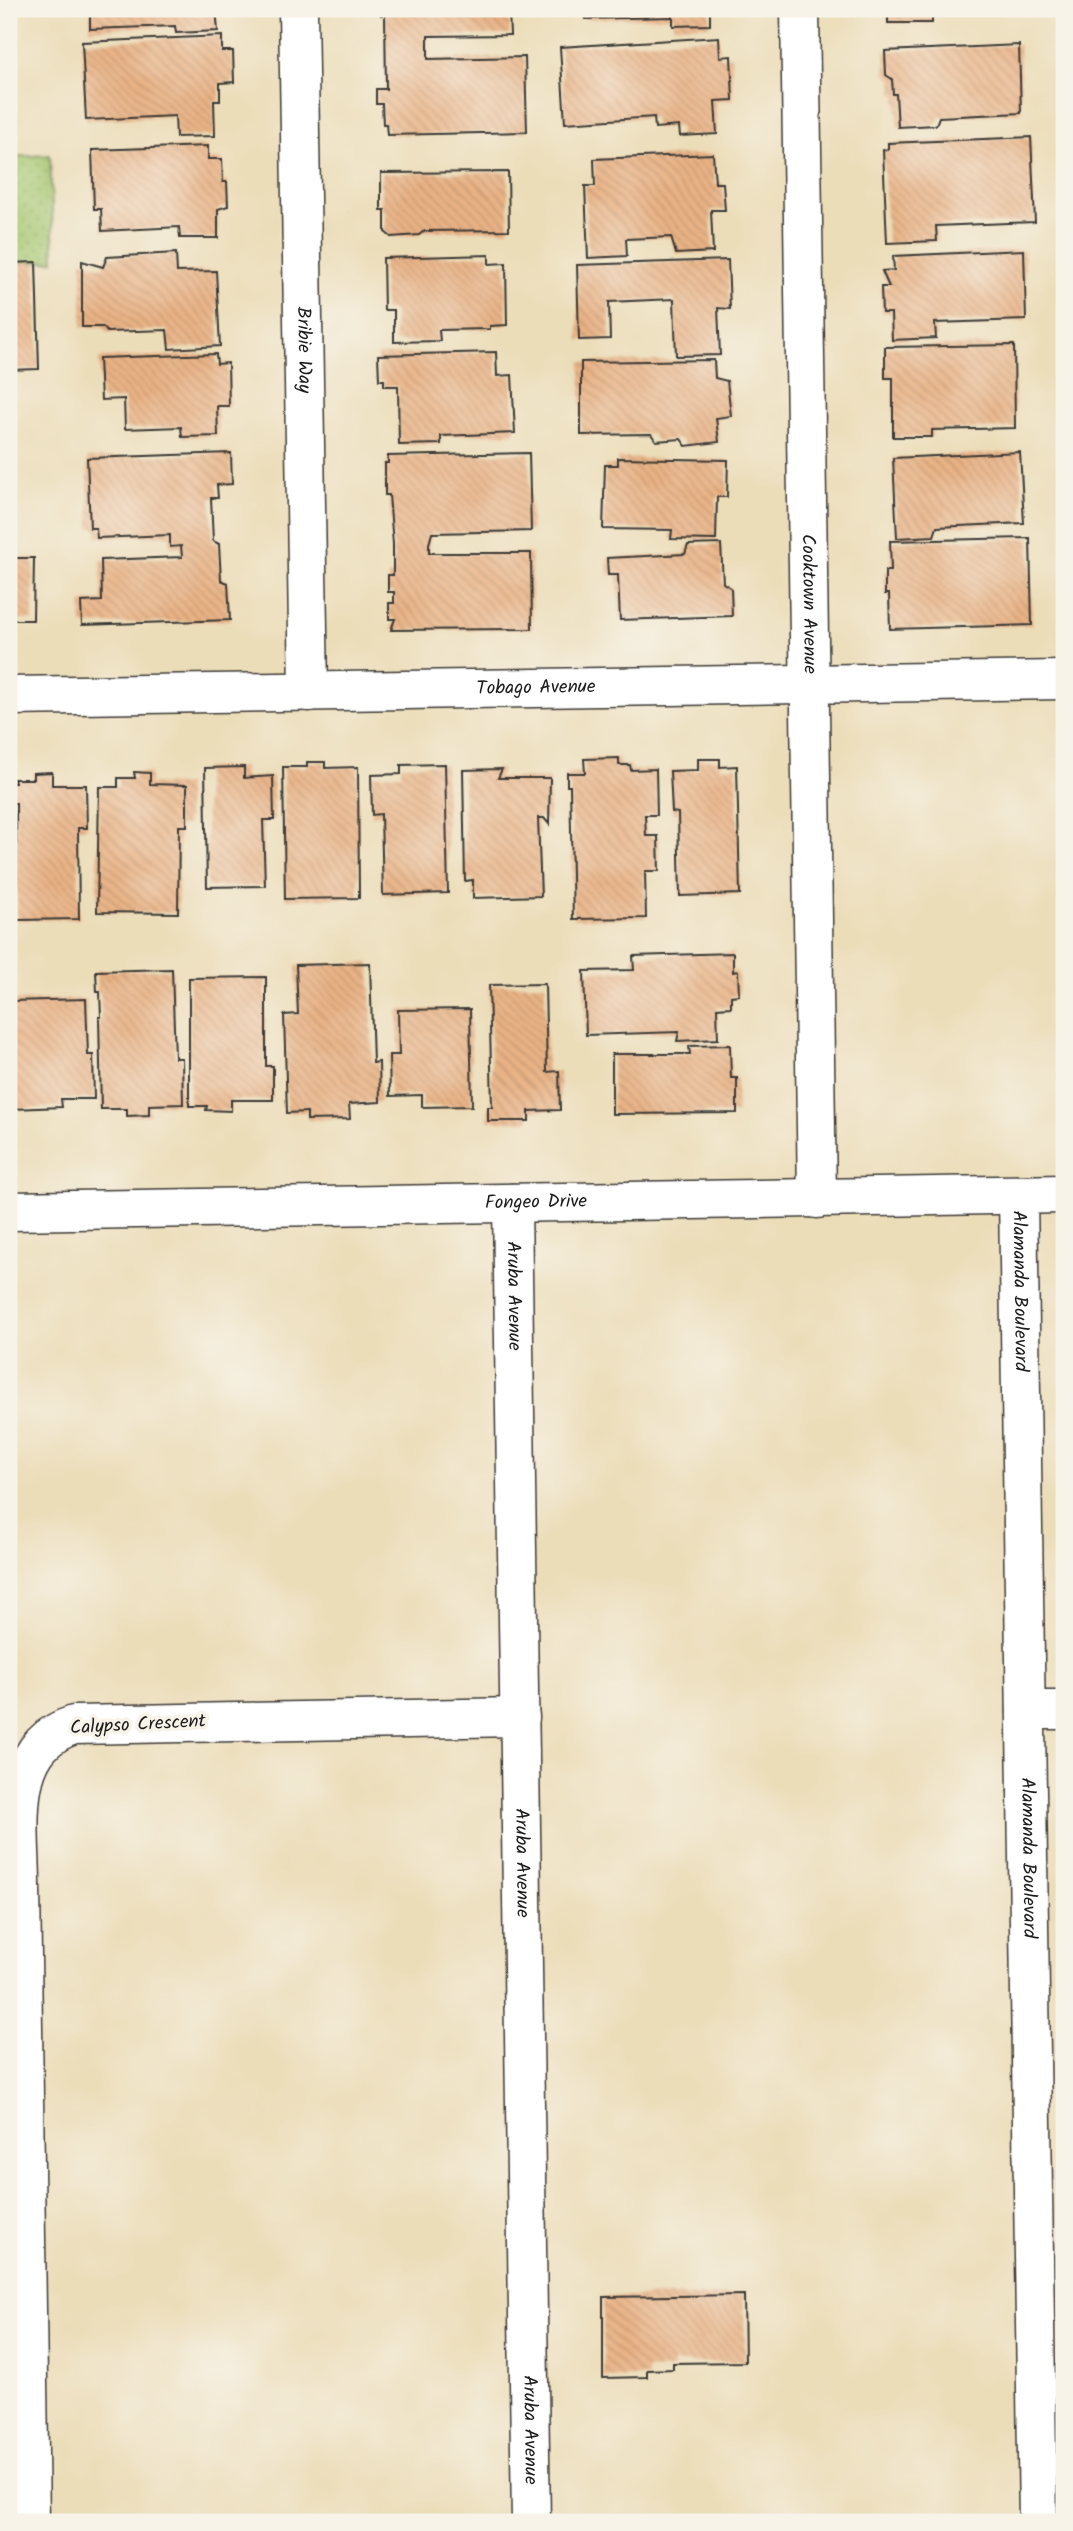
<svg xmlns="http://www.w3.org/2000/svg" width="1073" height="2531" viewBox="0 0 1073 2531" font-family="Kalam,sans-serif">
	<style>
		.grass { fill: url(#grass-dots); stroke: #607044; stroke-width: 2 }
		.building { fill: url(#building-back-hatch) }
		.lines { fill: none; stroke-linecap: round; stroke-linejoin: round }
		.street-casing { stroke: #3b3934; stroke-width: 41 }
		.secondary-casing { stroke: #3b3934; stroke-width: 41 }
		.street { stroke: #fff; stroke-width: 38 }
		.secondary { stroke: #fff; stroke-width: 38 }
		.labels { text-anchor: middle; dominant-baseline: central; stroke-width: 7; stroke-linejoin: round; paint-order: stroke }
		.street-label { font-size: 19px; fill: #1c1c1c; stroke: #f7f3e8 }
	</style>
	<defs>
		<pattern id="grass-dots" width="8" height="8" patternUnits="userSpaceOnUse" patternTransform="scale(1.75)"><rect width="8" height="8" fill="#a3c56d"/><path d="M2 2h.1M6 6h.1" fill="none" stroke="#8ca95e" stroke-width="1.8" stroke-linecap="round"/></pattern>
		<pattern id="building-back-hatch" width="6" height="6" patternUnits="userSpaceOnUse" patternTransform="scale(1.75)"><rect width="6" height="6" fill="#e9b285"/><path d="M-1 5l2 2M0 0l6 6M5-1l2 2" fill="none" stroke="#c79872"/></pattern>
	</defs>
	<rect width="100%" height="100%" fill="#f7f3e8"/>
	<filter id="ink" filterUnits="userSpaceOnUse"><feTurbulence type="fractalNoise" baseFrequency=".0143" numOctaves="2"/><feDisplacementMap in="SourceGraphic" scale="14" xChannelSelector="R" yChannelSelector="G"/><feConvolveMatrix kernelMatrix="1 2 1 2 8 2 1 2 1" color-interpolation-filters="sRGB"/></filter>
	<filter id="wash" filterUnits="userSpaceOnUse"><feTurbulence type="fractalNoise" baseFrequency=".00686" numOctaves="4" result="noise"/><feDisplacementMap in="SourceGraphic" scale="28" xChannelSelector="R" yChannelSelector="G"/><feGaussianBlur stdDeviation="1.57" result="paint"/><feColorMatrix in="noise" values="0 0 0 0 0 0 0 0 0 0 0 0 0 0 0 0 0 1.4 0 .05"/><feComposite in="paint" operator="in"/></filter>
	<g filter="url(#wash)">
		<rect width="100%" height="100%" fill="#ecddb9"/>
		<polygon class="grass" points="50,155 54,261 9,263 9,157"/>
		<g id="blocks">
			<g class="building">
				<polygon points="90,9 216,9 218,31 176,33 175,26 90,29"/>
				<polygon points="381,9 509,9 510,35 428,36 428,59 525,57 527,132 387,135 386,124 383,124 382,104 376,104 376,89 386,89 385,14 381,15"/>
				<polygon points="584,9 710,9 710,25 673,26 673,17 585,19"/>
				<polygon points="888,9 1018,9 1018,12 932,12 932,23 888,23"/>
				<polygon points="222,36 222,51 233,51 234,82 220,83 220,101 214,101 215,136 176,137 175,116 86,120 82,42"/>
				<polygon points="719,37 720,57 731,56 733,100 715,101 717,134 680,136 679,126 655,128 654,117 565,123 560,47"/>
				<polygon points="1019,45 1021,113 939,117 936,125 898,127 896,94 893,94 892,79 886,75 885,51"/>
				<polygon points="1031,137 1035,222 936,226 937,241 887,243 883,150 888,149 888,143"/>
				<polygon points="208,146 208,159 222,159 223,182 227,182 228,206 218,209 218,238 180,238 179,227 102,231 101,209 94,209 92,150"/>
				<polygon points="713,154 715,183 723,183 725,210 711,210 713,252 676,254 671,237 626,239 627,256 588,258 585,186 595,186 594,159"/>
				<polygon points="508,172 509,230 424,231 419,235 391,237 385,232 385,210 381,210 381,173"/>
				<polygon points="1024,250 1026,320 935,323 936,338 892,340 891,313 882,313 881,287 889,287 882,271 894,270 893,256"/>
				<polygon points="176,253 177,272 216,271 220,346 169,349 167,330 107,332 103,327 82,327 82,261 103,267 107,257"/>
				<polygon points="489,255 489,264 506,263 507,325 490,326 490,329 439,330 440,341 394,342 394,310 384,310 383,258"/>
				<polygon points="728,260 730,309 718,308 720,355 676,356 674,299 609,302 610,339 579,340 577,265"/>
				<polygon points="36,262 39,369 9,370 9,263"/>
				<polygon points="1014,345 1015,428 932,430 932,437 893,437 893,378 885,378 885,347"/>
				<polygon points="496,352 497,376 512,375 515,433 441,436 441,444 399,445 398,386 384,386 384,380 379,380 378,355"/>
				<polygon points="216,354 217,364 228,363 229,406 217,406 218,436 182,437 181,427 125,429 124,399 101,400 99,358"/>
				<polygon points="714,360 715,378 727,381 731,416 716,418 719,442 686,446 681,439 656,441 651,434 581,435 581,362"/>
				<polygon points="1020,452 1024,523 937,527 934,536 897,538 893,458"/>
				<polygon points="231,453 232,484 217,485 218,498 211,498 213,541 219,544 221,580 228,583 230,620 82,625 81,602 102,601 101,560 182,557 181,546 170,547 170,535 97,538 96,528 90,528 87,458"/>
				<polygon points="529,453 531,531 432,533 429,544 429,553 531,553 532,629 391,630 395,619 389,619 389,603 394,603 394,592 388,592 388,575 393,575 393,544 389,495 385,495 385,463 388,463 388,456"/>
				<polygon points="618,458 728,460 727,497 717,497 716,540 671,539 672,530 603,529 605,465 618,465"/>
				<polygon points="1030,538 1032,625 890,629 889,594 885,594 885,571 891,571 890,541"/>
				<polygon points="721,544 723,583 731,588 732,616 620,620 618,575 608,575 607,558 685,554 688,545"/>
				<polygon points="9,558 34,558 33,620 9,620"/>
				<polygon points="619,758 619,765 630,765 631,770 656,769 657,815 645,815 646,836 658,836 659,871 645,871 646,918 573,919 570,786 567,786 567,773 585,773 584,759"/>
				<polygon points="698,759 720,759 720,767 737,766 740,894 680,896 678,813 672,812 670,771 698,770"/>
				<polygon points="307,762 325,762 325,768 358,767 359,898 285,899 283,767 307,767"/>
				<polygon points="445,764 448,893 383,895 381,814 372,815 371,775 401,774 401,765"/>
				<polygon points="244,767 244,778 273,776 274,820 263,820 265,886 207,887 205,768"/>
				<polygon points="502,769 498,778 550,778 549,824 544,818 538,818 541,896 473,898 473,880 465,881 463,770"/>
				<polygon points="52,772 52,785 86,785 87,828 78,828 79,919 17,920 16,803 11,803 11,783 15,783 14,779 33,779 33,773"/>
				<polygon points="134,772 150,773 150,784 187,785 187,826 179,826 178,913 97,912 99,787 118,787 118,778 135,778"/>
				<polygon points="733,953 733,972 738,971 739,995 731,996 731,1007 717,1008 718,1039 677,1041 679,1032 586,1035 584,971 634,970 633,956"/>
				<polygon points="370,963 373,1063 379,1062 380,1102 349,1104 350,1119 307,1120 307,1112 287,1113 284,1015 298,1014 296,965"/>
				<polygon points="172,969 175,1058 182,1058 183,1104 149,1105 149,1115 127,1116 127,1109 101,1109 99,1017 101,1017 100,992 97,992 96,971"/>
				<polygon points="266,977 266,1066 273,1066 273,1100 231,1100 231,1111 206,1110 207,1106 189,1106 189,978"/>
				<polygon points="545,984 547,1072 559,1071 560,1110 529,1111 529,1121 488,1121 488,1107 492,1107 489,985"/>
				<polygon points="86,999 88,1055 93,1055 94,1099 61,1099 62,1107 14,1109 11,1001"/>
				<polygon points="470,1009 472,1106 422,1107 422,1095 390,1096 389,1055 399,1055 398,1010"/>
				<polygon points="730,1045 731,1078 737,1078 737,1113 612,1114 612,1054 690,1054 689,1046"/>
				<polygon points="744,2295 745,2362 673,2363 673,2369 647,2370 647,2377 603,2378 603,2297"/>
			</g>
		</g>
	</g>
	<g filter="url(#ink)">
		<use href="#blocks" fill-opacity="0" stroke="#3b3934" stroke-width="2"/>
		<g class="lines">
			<g class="street-casing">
				<g id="street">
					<path id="s1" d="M298 9 309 692"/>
					<path id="s2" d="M800 9 817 1199"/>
					<path id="s3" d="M9 696 1064 680"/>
					<path id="s4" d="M512 1203 531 2522"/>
					<polyline points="1026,1710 1064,1710"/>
					<path d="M30 2522 21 1885C21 1827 5 1746 74 1725L520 1717"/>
				</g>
			</g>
			<g class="secondary-casing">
				<g id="secondary">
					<path id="s5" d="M1018 1195 1038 2522"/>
					<path id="s6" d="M9 1211 1064 1194"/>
				</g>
			</g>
			<use href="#street" class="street"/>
			<use href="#secondary" class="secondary"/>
		</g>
	</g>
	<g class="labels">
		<g class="street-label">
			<text stroke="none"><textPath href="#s1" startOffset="341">Bribie Way</textPath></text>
			<text stroke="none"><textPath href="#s2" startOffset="595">Cooktown Avenue</textPath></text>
			<text stroke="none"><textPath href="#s3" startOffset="527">Tobago Avenue</textPath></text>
			<text stroke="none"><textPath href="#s6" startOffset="527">Fongeo Drive</textPath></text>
			<text stroke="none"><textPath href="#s5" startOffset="96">Alamanda Boulevard</textPath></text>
			<text stroke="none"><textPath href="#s4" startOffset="93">Aruba Avenue</textPath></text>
			<text transform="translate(138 1725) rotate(-3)">Calypso Crescent</text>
			<text stroke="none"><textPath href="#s5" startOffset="663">Alamanda Boulevard</textPath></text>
			<text stroke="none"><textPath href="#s4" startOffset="660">Aruba Avenue</textPath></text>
			<text stroke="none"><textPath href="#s4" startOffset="1227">Aruba Avenue</textPath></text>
		</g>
	</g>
	<rect width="1073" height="2531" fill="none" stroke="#f7f3e8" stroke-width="35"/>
</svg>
